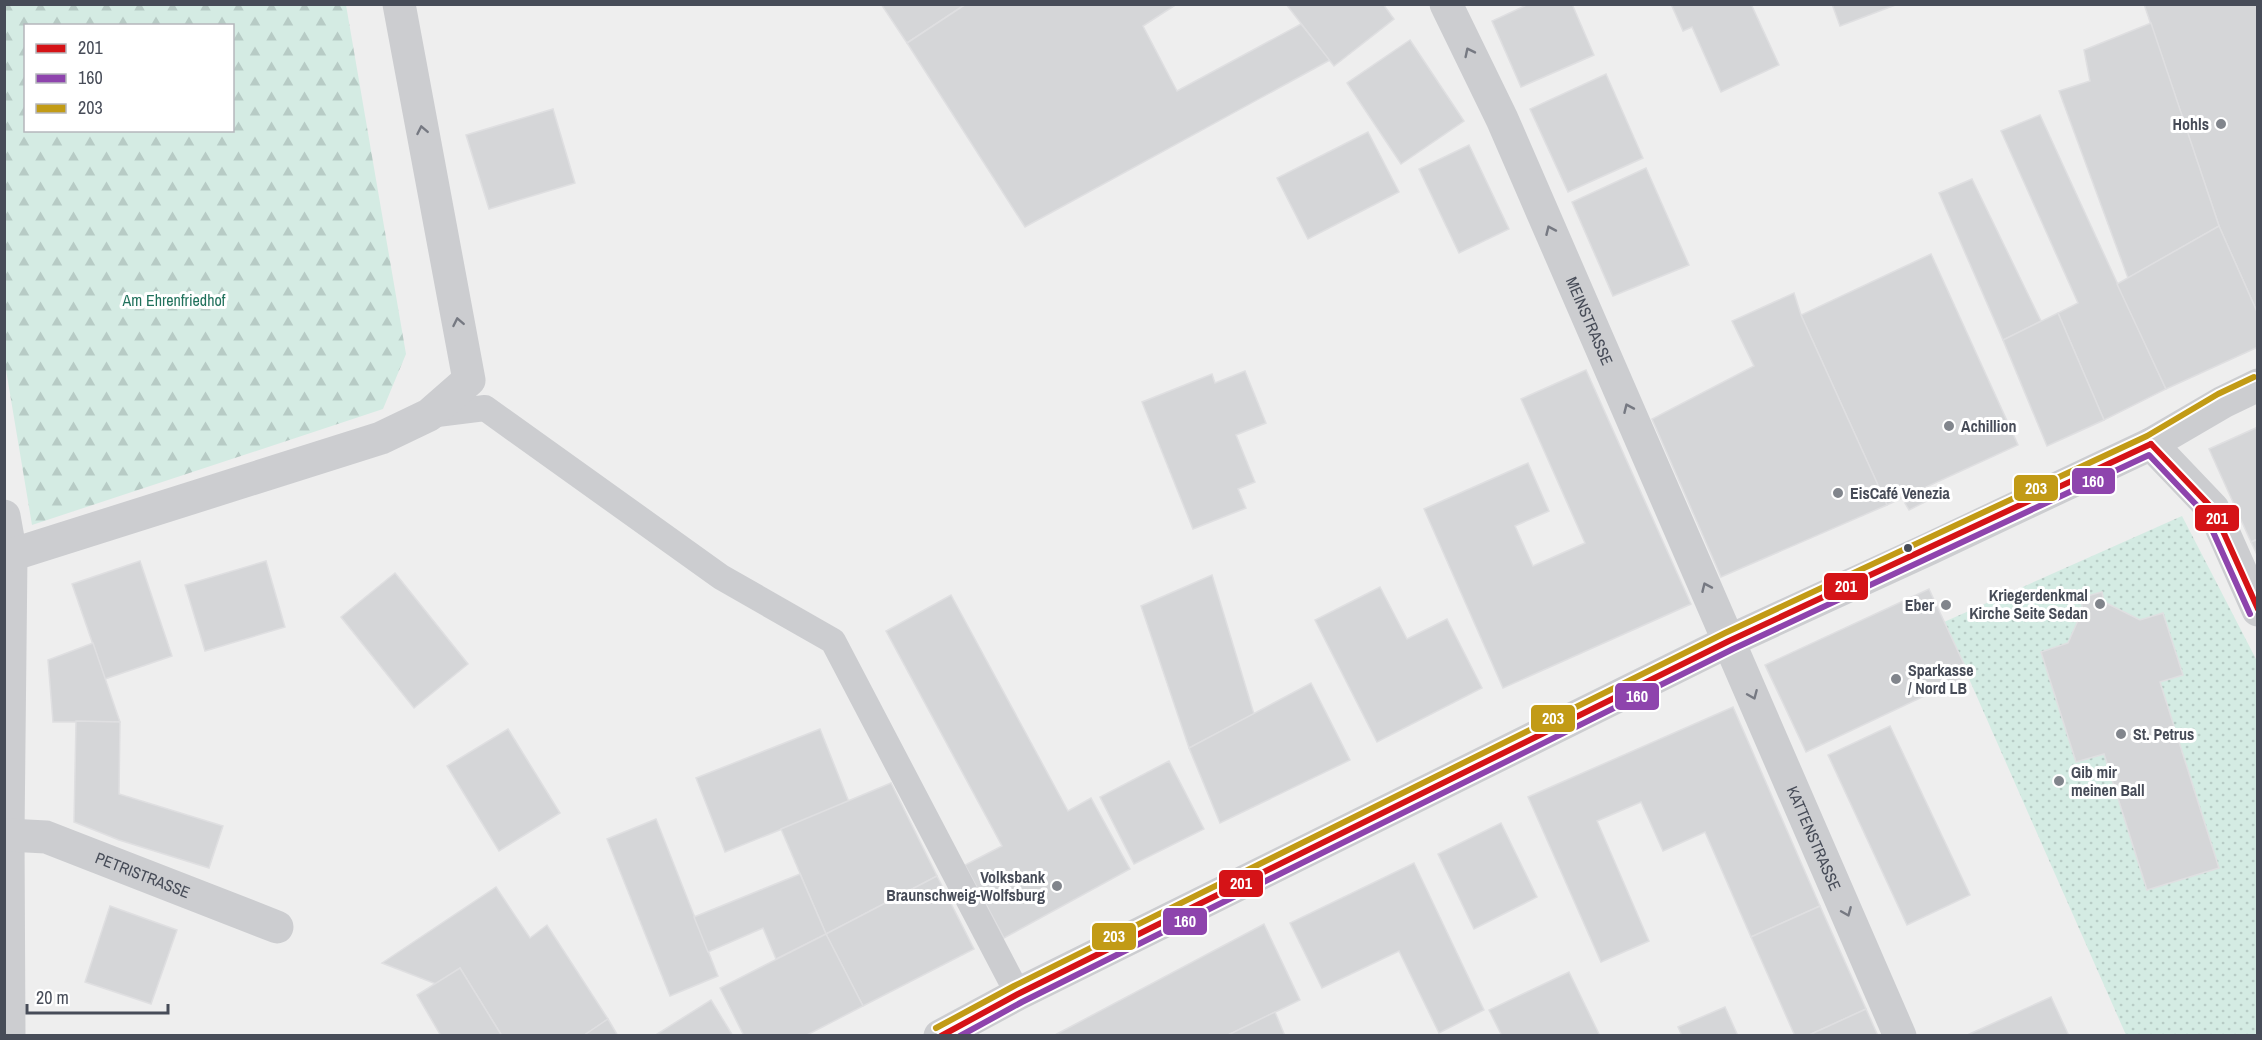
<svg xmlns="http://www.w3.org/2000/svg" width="2262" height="1040" viewBox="0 0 2262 1040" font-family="'Archivo Narrow',sans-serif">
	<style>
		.grass { fill: url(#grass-dots) }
		.forest { fill: url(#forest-firs); fill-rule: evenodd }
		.building { fill: #d5d6d8; stroke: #dfdfe1; stroke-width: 1.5 }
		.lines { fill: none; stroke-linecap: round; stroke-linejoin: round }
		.service { stroke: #cccdd0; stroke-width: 26 }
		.minor { stroke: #cccdd0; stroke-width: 33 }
		.bus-1-casing { stroke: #fff; stroke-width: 10 }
		.bus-2-casing { stroke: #fff; stroke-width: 10 }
		.bus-3-casing { stroke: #fff; stroke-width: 10 }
		.bus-1 { stroke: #d51317; stroke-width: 6 }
		.bus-2 { stroke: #8e44ad; stroke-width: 6 }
		.bus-3 { stroke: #c29b16; stroke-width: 6 }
		.oneway { stroke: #767982 }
		.poi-dot { fill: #81858c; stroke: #fff; stroke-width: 2 }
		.bus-dot { fill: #474c58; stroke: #fff; stroke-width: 2 }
		.labels { text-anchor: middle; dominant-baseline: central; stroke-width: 6; stroke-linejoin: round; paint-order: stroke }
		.poi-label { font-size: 16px; font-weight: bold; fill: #474c58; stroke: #fff; text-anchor: start }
		.park-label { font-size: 16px; fill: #20715c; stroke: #fff }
		.street-label { font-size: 16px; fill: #474c58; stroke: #fff }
		.line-badge { stroke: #fff; stroke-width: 2 }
		.badge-label { font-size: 16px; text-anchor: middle; font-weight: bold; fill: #fff }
	</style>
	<defs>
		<pattern id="grass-dots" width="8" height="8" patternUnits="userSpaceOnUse" patternTransform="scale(1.5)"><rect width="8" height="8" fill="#d4ebe3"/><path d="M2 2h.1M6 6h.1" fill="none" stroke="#b7cbc5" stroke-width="1.8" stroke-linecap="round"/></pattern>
		<pattern id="forest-firs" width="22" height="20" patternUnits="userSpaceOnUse" patternTransform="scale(1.5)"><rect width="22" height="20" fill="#d4ebe3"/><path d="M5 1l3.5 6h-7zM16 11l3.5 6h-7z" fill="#b7cbc5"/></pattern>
	</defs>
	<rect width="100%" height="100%" fill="#eee"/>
	<polygon class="grass" points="2182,516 2257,661 2257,1035 2126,1035 1944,622"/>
	<path class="forest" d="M4 5H346L406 354 383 409 32 525 5 364ZM26 26H232V130H26Z"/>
	<g class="building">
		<polygon points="881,4 966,4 907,43"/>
		<polygon points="966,4 1177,4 1143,26 1177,91 1301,24 1330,60 1025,227 907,43"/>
		<polygon points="1286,4 1383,4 1394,19 1334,66"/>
		<polygon points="1529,4 1572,4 1594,55 1521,87 1492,21"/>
		<polygon points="1671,4 1751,4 1779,65 1721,92 1692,27 1683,31"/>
		<polygon points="1832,4 1898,4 1840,26"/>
		<polygon points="2144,4 2258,4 2258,314 2219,226"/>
		<polygon points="2151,23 2219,226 2128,278 2059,91 2090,81 2084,50"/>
		<polygon points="1410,40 1464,121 1401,164 1347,83"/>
		<polygon points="1606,74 1643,158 1568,192 1530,109"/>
		<polygon points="553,109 575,183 489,209 466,135"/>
		<polygon points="2040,115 2166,389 2104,420 2058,313 2078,303 2001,131"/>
		<polygon points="1368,132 1399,192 1308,239 1277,178"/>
		<polygon points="1469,145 1509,229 1459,253 1419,169"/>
		<polygon points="1646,168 1689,265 1613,296 1572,202"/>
		<polygon points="1972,179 2041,321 2003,340 1939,193"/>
		<polygon points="2219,226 2258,314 2258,347 2166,389 2117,284"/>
		<polygon points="1931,254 2018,445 1887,505 1801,315"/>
		<polygon points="1794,293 1801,315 1887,505 1721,577 1652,419 1754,366 1732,321"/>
		<polygon points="2058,313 2104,420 2047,446 2003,340"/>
		<polygon points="1586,370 1691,604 1503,688 1424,509 1528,463 1549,511 1515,526 1533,566 1585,543 1521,399"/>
		<polygon points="1245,371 1266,423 1236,435 1255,482 1238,489 1246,508 1193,529 1142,402 1212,374 1215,383"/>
		<polygon points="2258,427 2258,539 2251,542 2209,449"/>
		<polygon points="1933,489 1937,496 1909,510 1905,503"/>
		<polygon points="2258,539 2258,557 2251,542"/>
		<polygon points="140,561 172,656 105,679 72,584"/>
		<polygon points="266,561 285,627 205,651 185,585"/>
		<polygon points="395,573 468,664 414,708 341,617"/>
		<polygon points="1212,575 1254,714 1189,748 1141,606"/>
		<polygon points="1380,587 1407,639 1447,619 1482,688 1377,742 1315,620"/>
		<polygon points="1929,589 1969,675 1806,752 1765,665"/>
		<polygon points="2102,592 2104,602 2140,620 2163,613 2183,675 2160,682 2219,868 2147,890 2104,754 2076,762 2041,652 2068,643 2083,609 2080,598"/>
		<polygon points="951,595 1068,811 1091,798 1130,869 1004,938 965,865 1002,846 886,631"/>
		<polygon points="93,643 120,722 53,722 48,660"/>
		<polygon points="1311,683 1350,760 1220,823 1189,748"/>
		<polygon points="1733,707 1820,906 1751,937 1705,832 1663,851 1641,802 1597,821 1649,941 1601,962 1528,797"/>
		<polygon points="76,721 120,722 119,794 223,826 209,868 119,840 74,822"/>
		<polygon points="1890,726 1970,895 1907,925 1828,755"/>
		<polygon points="508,729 560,813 499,851 447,766"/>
		<polygon points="820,729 849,802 725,852 696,778"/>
		<polygon points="1169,761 1204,829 1134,864 1100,797"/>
		<polygon points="891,783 937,876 826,934 781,829"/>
		<polygon points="656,819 718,976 670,996 607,839"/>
		<polygon points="1501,823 1537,897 1474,929 1438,854"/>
		<polygon points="1414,863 1484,1010 1439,1033 1399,951 1322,988 1290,923"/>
		<polygon points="800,874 826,934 776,959 763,928 708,952 694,917"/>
		<polygon points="937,876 974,949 863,1006 826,934"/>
		<polygon points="496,887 530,938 547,925 608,1019 583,1036 502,1036 460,968 436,984 382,963"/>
		<polygon points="110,906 177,930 151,1004 85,982"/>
		<polygon points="1820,906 1866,1009 1807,1036 1795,1036 1751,937"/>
		<polygon points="1264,924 1300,1000 1226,1036 1053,1036"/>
		<polygon points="826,934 863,1006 805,1036 744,1036 720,988"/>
		<polygon points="460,968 502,1036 441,1036 417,995"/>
		<polygon points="1569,972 1600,1036 1502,1036 1489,1010"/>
		<polygon points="2051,997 2069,1036 1965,1036"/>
		<polygon points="711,1000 733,1036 654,1036"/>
		<polygon points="1725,1007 1738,1036 1682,1036 1678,1027"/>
		<polygon points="1866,1009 1878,1036 1807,1036"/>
		<polygon points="1275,1012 1285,1036 1226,1036"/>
		<polygon points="608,1019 618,1036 583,1036"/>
	</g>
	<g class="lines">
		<polyline class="service" points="429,415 485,408 721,577 833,641 1018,994"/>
		<g class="minor">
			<path id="s1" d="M1446 4 1502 119 1900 1036"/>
			<polyline points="2151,444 2213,509 2258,610"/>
			<polyline points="4,516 11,555 8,835 9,1036"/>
			<polyline points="11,555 381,438 429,415 469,380 399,4"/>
			<path id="s2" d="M8 835 46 837 277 927"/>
			<polyline points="940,1036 1018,994 1729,641 1931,548 2151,444 2223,402 2258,385"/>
		</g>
		<g class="bus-1-casing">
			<g id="bus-1">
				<polyline points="2151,444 2213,509 2258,609"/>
				<polyline points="941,1036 1018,994 1729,641 2151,444"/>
			</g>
		</g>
		<g class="bus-2-casing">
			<polyline id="bus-2" points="960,1036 1022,1002 1733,649 2149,455 2205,514 2250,614"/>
		</g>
		<g class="bus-3-casing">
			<polyline id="bus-3" points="936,1028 1014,986 1725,633 2147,436 2218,394 2254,377"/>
		</g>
		<use href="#bus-1" class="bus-1"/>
		<use href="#bus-2" class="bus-2"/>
		<use href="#bus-3" class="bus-3"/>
	</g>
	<defs><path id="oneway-chevron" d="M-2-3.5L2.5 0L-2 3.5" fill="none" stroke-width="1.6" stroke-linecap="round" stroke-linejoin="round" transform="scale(1.5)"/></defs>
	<g class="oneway">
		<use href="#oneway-chevron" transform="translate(1469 52) rotate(-116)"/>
		<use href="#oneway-chevron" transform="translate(422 130) rotate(-101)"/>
		<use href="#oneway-chevron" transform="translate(1550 230) rotate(-114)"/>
		<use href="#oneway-chevron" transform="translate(458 322) rotate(-101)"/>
		<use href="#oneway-chevron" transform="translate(1628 408) rotate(-114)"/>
		<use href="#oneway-chevron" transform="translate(1706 587) rotate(-114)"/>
		<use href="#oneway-chevron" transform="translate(1753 695) rotate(67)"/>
		<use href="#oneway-chevron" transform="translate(1847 912) rotate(67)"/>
	</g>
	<g class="poi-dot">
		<circle cx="2221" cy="124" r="6"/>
		<circle cx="1949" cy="426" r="6"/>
		<circle cx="1838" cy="493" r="6"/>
		<circle cx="2100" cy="604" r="6"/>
		<circle cx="1946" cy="605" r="6"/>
		<circle cx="1896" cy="679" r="6"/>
		<circle cx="2121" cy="734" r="6"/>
		<circle cx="2059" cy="781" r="6"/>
		<circle cx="1057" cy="886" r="6"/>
	</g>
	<circle class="bus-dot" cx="1908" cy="548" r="5"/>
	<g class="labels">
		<g class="poi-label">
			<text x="2209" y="124" text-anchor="end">Hohls</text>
			<text x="1961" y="426">Achillion</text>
			<text x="1850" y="493">EisCafé Venezia</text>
			<text x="2088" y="595" text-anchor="end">Kriegerdenkmal<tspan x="2088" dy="18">Kirche Seite Sedan</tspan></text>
			<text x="1934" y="605" text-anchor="end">Eber</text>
			<text x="1908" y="670">Sparkasse<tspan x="1908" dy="18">/ Nord LB</tspan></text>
			<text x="2133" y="734">St. Petrus</text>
			<text x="2071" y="772">Gib mir<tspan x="2071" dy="18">meinen Ball</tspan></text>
			<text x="1045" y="877" text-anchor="end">Volksbank<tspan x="1045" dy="18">Braunschweig-Wolfsburg</tspan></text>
		</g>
		<g class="park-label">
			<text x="174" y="300">Am Ehrenfriedhof</text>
		</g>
		<g class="street-label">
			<text stroke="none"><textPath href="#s1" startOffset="348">MEINSTRASSE</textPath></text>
			<text stroke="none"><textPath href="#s1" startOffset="912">KATTENSTRASSE</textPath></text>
			<text stroke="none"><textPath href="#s2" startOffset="142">PETRISTRASSE</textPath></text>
		</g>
	</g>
	<g class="line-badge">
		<rect x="2071" y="467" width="45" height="28" rx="6" fill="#8e44ad"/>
		<rect x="2013" y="474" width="46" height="28" rx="6" fill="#c29b16"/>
		<rect x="2194" y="504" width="46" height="28" rx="6" fill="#d51317"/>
		<rect x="1823" y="572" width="46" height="29" rx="6" fill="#d51317"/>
		<rect x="1614" y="682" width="46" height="29" rx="6" fill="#8e44ad"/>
		<rect x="1530" y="704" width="46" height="29" rx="6" fill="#c29b16"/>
		<rect x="1218" y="869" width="46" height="29" rx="6" fill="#d51317"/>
		<rect x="1162" y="907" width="46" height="29" rx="6" fill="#8e44ad"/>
		<rect x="1091" y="922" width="46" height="29" rx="6" fill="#c29b16"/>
	</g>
	<g class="badge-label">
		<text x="2093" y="487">160</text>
		<text x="2036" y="494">203</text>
		<text x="2217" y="524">201</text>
		<text x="1846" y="592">201</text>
		<text x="1637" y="702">160</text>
		<text x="1553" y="724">203</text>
		<text x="1241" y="889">201</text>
		<text x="1185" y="927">160</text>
		<text x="1114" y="942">203</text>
	</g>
	<rect width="2262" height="1040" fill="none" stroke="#474c58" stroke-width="12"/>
	<rect x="24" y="24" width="210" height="108" fill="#ffffff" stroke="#b5b7bc" stroke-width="1.5"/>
	<rect x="36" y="44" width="30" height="9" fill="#d51317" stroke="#b5b7bc" stroke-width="1.5"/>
	<text x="78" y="54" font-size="18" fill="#474c58">201</text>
	<rect x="36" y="74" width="30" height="9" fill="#8e44ad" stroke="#b5b7bc" stroke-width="1.5"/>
	<text x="78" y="84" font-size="18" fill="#474c58">160</text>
	<rect x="36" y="104" width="30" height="9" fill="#c29b16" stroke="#b5b7bc" stroke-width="1.5"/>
	<text x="78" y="114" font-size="18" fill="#474c58">203</text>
	<path d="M27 1004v9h141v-9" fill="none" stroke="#474c58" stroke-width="3"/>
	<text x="36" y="1004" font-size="18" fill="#474c58" stroke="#ffffff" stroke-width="4.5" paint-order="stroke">20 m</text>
</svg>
